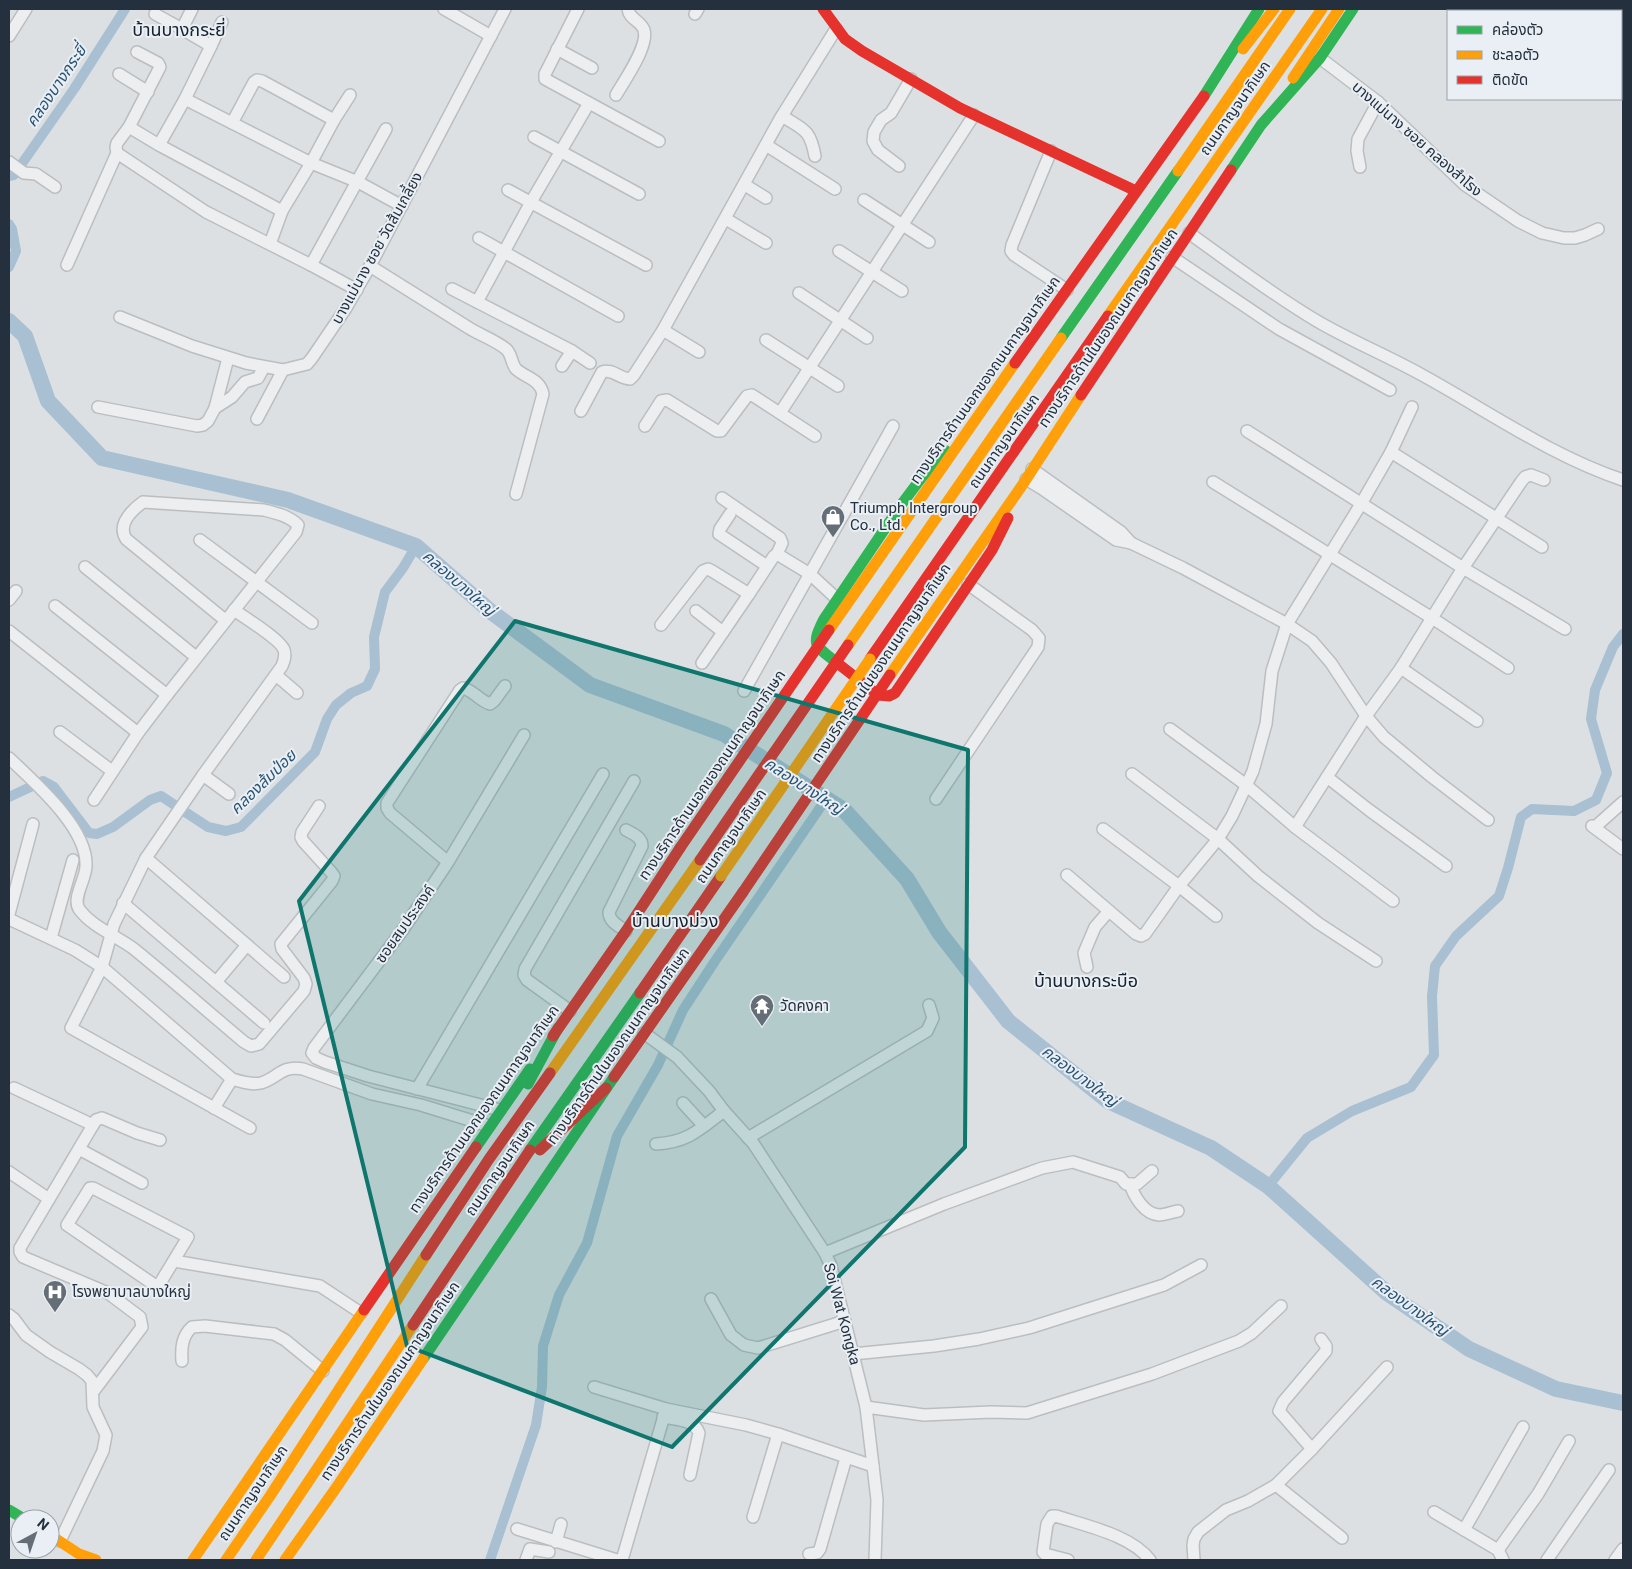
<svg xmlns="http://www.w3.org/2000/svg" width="1632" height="1569" viewBox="0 0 1632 1569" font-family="Roboto,'Noto Sans Thai',sans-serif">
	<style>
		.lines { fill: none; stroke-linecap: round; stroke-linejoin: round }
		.canal { stroke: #a8c0d2; stroke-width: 10 }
		.river { stroke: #a8c0d2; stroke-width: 16 }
		.street-casing { stroke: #bbbec1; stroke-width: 14 }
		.street { stroke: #edeef0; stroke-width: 11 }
		.fast { stroke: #30b455; stroke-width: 11 }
		.slow { stroke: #ff9f0a; stroke-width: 11 }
		.jam { stroke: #e5322d; stroke-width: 11 }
		.slow-bridge { stroke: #ff9f0a; stroke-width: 11 }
		.jam-bridge { stroke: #e5322d; stroke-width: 11 }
		.marked { fill: #0f766e; fill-opacity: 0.2; stroke: #0f766e; stroke-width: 4; stroke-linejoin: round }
		.labels { text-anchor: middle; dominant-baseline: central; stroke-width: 4; stroke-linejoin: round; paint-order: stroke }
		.street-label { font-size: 15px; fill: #24303d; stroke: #e9eff4 }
		.poi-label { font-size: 15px; fill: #24303d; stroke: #e9eff4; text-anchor: start }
		.water-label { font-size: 16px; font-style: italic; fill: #2b5474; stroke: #e9eff4 }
		.quarter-label { font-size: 18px; fill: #16212d; stroke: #e9eff4 }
	</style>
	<rect width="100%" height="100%" fill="#dde0e3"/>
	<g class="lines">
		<g class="canal">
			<polyline points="9,176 14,175 74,89 125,9"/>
			<polyline points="9,224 12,229 16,251 9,267"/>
			<polyline points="9,797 43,781 54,787 89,833 97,834 113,827 150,800 161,796 208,827 226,831 241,827 315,752 327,719 336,705 351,693 367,686 375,669 374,637 385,592 403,568 416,546"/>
			<polyline points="1268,1186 1307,1138 1352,1111 1411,1087 1434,1055 1432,996 1435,966 1456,936 1499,896 1508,868 1521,817 1532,809 1574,811 1596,800 1607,773 1591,719 1595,690 1613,647 1623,634"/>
			<polyline points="490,1560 536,1425 542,1387 543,1346 559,1295 587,1243 617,1136 658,1065 683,1010 715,961 826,799"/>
		</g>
		<polyline class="river" points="9,321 25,336 48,401 102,458 288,500 416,546 490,611 590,685 724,734 844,810 907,879 939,932 1008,1021 1108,1101 1211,1148 1268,1186 1387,1293 1469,1349 1556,1389 1623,1403"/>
		<g class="street-casing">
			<g id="street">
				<polyline points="444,9 491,36"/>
				<polyline points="578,9 545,74 545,79 659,141"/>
				<polyline points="155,14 182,29"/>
				<polyline points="695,14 698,9"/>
				<polyline points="9,36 26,9"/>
				<polyline points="211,46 222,22"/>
				<polyline points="557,49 592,68"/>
				<polyline points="1320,58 1378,102 1465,185 1518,221 1542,233 1564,238 1575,238 1585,235 1598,229"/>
				<polyline points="119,74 148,92"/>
				<path d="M616 95C624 81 649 46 644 30 641 21 629 19 628 9"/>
				<polyline points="185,99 311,163 358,182 402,206"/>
				<path d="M782 116C804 130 810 129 815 156"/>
				<polyline points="334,120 350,95"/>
				<polyline points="232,123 254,82 257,80 262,81 334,120 311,163 282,211 270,244"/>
				<polyline points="129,127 159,145 282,211"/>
				<polyline points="534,137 639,194"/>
				<polyline points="159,145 185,99 211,46 182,29 192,9"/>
				<polyline points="766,145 835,189"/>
				<polyline points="1051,151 1012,245 1011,251 1014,255 1067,290"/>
				<polyline points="117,153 116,147 117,143 129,127 160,67 158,63 137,52"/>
				<polyline points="9,162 24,173 36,174 55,187"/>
				<polyline points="899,166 878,150 873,141 874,132 881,120 891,113 911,79"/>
				<polyline points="1360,167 1357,151 1358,139 1378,102"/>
				<polyline points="745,185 766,198"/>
				<polyline points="508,190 646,265"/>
				<polyline points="864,200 929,242"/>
				<polyline points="726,219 766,243"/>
				<path d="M1189 233C1231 263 1273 295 1317 321 1351 341 1388 356 1422 375 1488 411 1551 456 1623 480"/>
				<polyline points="479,238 618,316"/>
				<polyline points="839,251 902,291"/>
				<polyline points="1172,257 1279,329 1390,390"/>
				<polyline points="67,265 117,153 206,212 311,265 357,290"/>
				<polyline points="311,265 386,129"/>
				<path d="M370 266C403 287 436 307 469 328 480 335 495 340 506 349 512 354 511 363 516 369 526 378 540 379 543 394L516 494"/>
				<polyline points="452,289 572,351 590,363"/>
				<polyline points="799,293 867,338"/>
				<polyline points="477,302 531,202 589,103"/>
				<polyline points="120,317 192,346 246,363 283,370 307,364 312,358 346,308 370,266 505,9"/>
				<polyline points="663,330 699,352"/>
				<polyline points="766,340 838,386"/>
				<polyline points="562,366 572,351"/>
				<polyline points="98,407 197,426 203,425 208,421 215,408 232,397 245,382 258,378 264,367"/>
				<polyline points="215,408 228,358"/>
				<path d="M581 411 602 372C612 368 620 379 630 379L634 375 663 330 780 119 836 29"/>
				<polyline points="780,413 974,115"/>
				<polyline points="257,419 283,370"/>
				<polyline points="645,426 661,401 667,400 717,431 721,431 747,396 752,395 815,436"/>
				<polyline points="1247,431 1463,568 1565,629"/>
				<polyline points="1391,452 1542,547"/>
				<polyline points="1032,469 1121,532 1131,543"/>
				<polyline points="1026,479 1041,488 1116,540 1131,543 1183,568 1287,624 1312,641 1331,663 1366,716 1384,737 1432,777 1488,820"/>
				<polyline points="1213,482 1432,618 1508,668"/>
				<polyline points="722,498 780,538 782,543 777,554"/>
				<polyline points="730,514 720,529 719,534 767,566"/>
				<polyline points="200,540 312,623"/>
				<polyline points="85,567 196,657"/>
				<polyline points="9,600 16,591"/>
				<polyline points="55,606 167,695"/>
				<path d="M234 610C244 617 281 640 284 650 286 656 284 661 282 666L203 775 146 858 114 924 102 967 71 1028 250 1128"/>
				<polyline points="696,611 723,632"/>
				<polyline points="661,625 703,571 708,569 712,571 749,594 774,556 777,554 810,574 837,599"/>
				<polyline points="9,631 138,733"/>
				<polyline points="702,663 749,594"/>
				<polyline points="1401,668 1477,721"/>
				<polyline points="276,675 297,693"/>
				<polyline points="744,691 893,426"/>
				<polyline points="1170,729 1246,785 1295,827 1393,901"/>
				<polyline points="60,732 112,771"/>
				<path d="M9 758C34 782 88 828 86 866 86 879 72 898 79 909 92 927 117 936 134 949 171 979 207 1011 244 1042L251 1046 259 1044 304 991 306 984 304 978 282 949 281 944 332 881 334 876 331 872 303 841 301 837 302 832 319 806"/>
				<polyline points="1132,774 1218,839 1258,876 1318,923 1376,961"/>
				<polyline points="203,775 229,794"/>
				<polyline points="1327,777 1369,810 1446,866"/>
				<polyline points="936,799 1038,647 1039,638 1032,630 968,584"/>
				<path d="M94 800 138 733 167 695 296 532 298 525C289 516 276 513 264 510L143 502C131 511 117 524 126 539L225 620"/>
				<polyline points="1592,826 1623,849"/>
				<polyline points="1295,827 1366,716 1401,668 1463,568 1521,482 1525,477 1531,475 1544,480"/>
				<polyline points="1595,827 1623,802"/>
				<polyline points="1103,829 1179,886 1216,916"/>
				<path d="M626 830C633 834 642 837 642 846L609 912C609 922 619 926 626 931"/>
				<polyline points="146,858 284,977"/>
				<polyline points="448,862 524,735"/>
				<polyline points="1067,875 1136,934 1141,936 1145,934 1179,886 1218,839 1232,816 1253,771 1266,724 1272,671 1287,624 1361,504 1391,452 1412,407"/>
				<polyline points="123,903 264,1023"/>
				<polyline points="9,914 33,824"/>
				<path d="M9 919 75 950 102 967 232 1079C242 1082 252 1085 261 1083 278 1078 281 1065 303 1069L372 1094 421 1105 489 1126"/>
				<polyline points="51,938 73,860"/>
				<polyline points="1087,967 1084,953 1095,927 1109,911"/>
				<polyline points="216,982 247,945"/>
				<polyline points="570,1011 527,980 524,975 525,969 634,781"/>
				<polyline points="644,1033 677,1057 709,1091 724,1111 753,1143 825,1253 831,1266 866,1407 877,1500 875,1560"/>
				<polyline points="14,1088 93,1125"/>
				<polyline points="417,1089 603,774"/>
				<polyline points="683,1103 704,1126"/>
				<polyline points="214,1108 232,1079"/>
				<path d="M500 1110 368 1076 325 1062 316 1058 312 1053 314 1048 404 928 448 862 390 813 387 808V803L460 690 463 688C474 691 480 701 490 704L494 701 505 686"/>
				<polyline points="748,1138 927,1031 933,1018 929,1005"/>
				<path d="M656 1144C688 1142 699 1130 724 1111"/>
				<polyline points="79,1149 142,1183"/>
				<polyline points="9,1172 49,1199"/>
				<path d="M1130 1184C1134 1196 1144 1214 1159 1215 1165 1215 1172 1212 1178 1211"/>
				<polygon points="90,1188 93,1188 188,1237 159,1285 156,1286 67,1225"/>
				<polyline points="825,1253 944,1204 1042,1168 1073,1162 1120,1177 1126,1184 1137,1184 1152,1171"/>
				<polyline points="174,1261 320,1286 361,1313"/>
				<polyline points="711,1299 731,1335 744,1345 758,1348 845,1321"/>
				<polyline points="9,1315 14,1319 26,1335 50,1352 79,1369 87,1375 92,1381 93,1407 106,1435 103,1451 60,1541"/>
				<polyline points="853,1354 934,1346 979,1339 1029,1328 1164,1285 1201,1265"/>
				<path d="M182 1361C181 1348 182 1336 192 1327L205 1326 274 1334 285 1340 323 1371"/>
				<polyline points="594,1387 666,1409 746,1425 778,1434 873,1466"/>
				<polyline points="93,1392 142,1327 140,1317 108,1293 23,1257 20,1252 20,1248 96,1120 102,1118 137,1133 160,1140"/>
				<polyline points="866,1407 924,1415 991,1412 1027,1413 1152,1374 1239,1341 1252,1333 1281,1306"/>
				<path d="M663 1417C676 1420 694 1419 699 1433L690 1475"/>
				<polyline points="1312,1449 1279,1411 1283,1402 1326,1351 1326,1346 1321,1339"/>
				<polyline points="1276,1485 1342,1538"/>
				<polyline points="1434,1512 1498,1550 1503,1560"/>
				<polyline points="753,1517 778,1434"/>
				<polyline points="517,1529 617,1560"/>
				<polyline points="1464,1530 1523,1427"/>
				<polyline points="556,1542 561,1524"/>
				<polyline points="1498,1550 1538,1494 1569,1441"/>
				<polyline points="809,1554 817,1553 820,1549 846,1458"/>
				<polyline points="526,1560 530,1549 549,1552"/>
				<polyline points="622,1560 666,1409"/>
				<path d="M1068 1560 1045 1554 1043 1552 1047 1524 1052 1516H1056C1086 1526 1131 1535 1150 1560"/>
				<polyline points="1194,1560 1193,1545 1194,1539 1198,1532 1226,1510 1248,1501 1276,1485 1312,1449 1387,1367"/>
				<polyline points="1547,1560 1609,1470"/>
				<polyline points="1615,1560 1623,1549"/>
			</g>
		</g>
		<use href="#street" class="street"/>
		<g class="fast">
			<polyline points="1204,96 1259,9"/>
			<polyline points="1231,170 1261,125 1320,58 1353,9"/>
			<polyline points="1061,338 1178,171"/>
			<path d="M836 662C814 645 811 645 824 619L901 505 922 477 946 451"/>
			<polyline points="528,1084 558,1028"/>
			<polyline points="476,1147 530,1069"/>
			<polyline points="530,1150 640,993"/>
			<polyline points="423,1359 614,1077"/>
			<polyline points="9,1510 24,1519"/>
		</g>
		<g class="slow">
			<polyline points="1243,49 1274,9"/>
			<polyline points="1293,78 1339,9"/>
			<polyline points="1178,171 1290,9"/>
			<polyline points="1108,316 1322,9"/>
			<polyline points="829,630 1015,363"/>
			<polyline points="848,645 1061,338"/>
			<polyline points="890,675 1021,487 1081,395"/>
			<polyline points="550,1073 700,860"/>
			<polyline points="50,1535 79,1554 96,1560"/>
			<polyline points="193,1560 364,1310"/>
			<polyline points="226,1560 270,1496 426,1255"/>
			<polyline points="256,1560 413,1325"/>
			<polyline points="285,1560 336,1488 423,1359"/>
		</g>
		<g class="jam">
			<polyline points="823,9 845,39 862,51 960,108 1136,191"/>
			<polyline points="1015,363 1204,96"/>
			<polyline points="1081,395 1231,170"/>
			<polyline points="870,659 1108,316"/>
			<polyline points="836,662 878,695 889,696 895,693 992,550 1008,518"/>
			<polyline points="640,993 721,876"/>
			<polyline points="553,1036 626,931 680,848"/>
			<polyline points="614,1077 743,892"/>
			<polyline points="540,1150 606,1088"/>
			<polyline points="426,1255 489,1159 550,1073"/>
			<polyline points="364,1310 476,1147"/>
			<polyline points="413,1325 530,1150"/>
		</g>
		<polyline class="slow-bridge" points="721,876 870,659"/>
		<g class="jam-bridge">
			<polyline points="680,848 829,630"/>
			<polyline points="700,860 848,645"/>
			<polyline points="743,892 890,675"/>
		</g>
	</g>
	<path class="marked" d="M515 621 968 750 965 1147 672 1447 407 1346 299 901Z"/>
	<defs>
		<g id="shop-pin" transform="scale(1.25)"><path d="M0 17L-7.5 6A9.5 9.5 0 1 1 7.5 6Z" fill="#656e77" stroke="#e9eff4"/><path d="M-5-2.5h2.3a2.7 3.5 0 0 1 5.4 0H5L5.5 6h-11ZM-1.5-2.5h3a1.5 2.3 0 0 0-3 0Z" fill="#fff"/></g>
		<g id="temple-pin" transform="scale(1.25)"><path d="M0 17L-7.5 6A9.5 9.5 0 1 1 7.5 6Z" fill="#656e77" stroke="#e9eff4"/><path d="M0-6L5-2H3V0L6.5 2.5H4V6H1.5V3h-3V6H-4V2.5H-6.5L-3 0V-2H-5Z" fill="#fff"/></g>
		<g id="hospital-pin" transform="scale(1.25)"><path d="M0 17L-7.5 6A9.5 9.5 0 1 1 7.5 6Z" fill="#656e77" stroke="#e9eff4"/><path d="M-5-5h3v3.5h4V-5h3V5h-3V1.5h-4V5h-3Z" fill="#fff"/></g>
	</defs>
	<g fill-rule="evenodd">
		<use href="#shop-pin" x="833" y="517"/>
		<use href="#temple-pin" x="762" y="1006"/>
		<use href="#hospital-pin" x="55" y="1292"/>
	</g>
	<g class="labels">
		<g class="street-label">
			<text transform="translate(1235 108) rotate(-55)">ถนนกาญจนาภิเษก</text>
			<text transform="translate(1417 139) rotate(41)">บางแม่นาง ซอย คลองสำโรง</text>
			<text transform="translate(377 248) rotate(-61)">บางแม่นาง ซอย วัดส้มเกลี้ยง</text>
			<text transform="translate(1108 328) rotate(-56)">ทางบริการด้านในของถนนกาญจนาภิเษก</text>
			<text transform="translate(985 380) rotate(-55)">ทางบริการด้านนอกของถนนกาญจนาภิเษก</text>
			<text transform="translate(1004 441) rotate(-55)">ถนนกาญจนาภิเษก</text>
			<text transform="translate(881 663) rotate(-56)">ทางบริการด้านในของถนนกาญจนาภิเษก</text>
			<text transform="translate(712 775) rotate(-56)">ทางบริการด้านนอกของถนนกาญจนาภิเษก</text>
			<text transform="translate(731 836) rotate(-55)">ถนนกาญจนาภิเษก</text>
			<text transform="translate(405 924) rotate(-55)">ซอยสมประสงค์</text>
			<text transform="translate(618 1046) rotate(-55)">ทางบริการด้านในของถนนกาญจนาภิเษก</text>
			<text transform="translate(484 1109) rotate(-55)">ทางบริการด้านนอกของถนนกาญจนาภิเษก</text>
			<text transform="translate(500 1168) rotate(-56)">ถนนกาญจนาภิเษก</text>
			<text transform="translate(842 1314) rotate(75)">Soi Wat Kongka</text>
			<text transform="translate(390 1381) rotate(-56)">ทางบริการด้านในของถนนกาญจนาภิเษก</text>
			<text transform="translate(253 1493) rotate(-56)">ถนนกาญจนาภิเษก</text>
		</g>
		<g class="poi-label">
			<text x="850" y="508">Triumph Intergroup<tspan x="850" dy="17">Co., Ltd.</tspan></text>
			<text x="780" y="1006">วัดคงคา</text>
			<text x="72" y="1292">โรงพยาบาลบางใหญ่</text>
		</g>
		<g class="water-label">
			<text transform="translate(56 86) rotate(-56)">คลองบางกระยี่</text>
			<text transform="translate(459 583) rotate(41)">คลองบางใหญ่</text>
			<text transform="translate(263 782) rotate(-44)">คลองส้มป่อย</text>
			<text transform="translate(804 786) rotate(33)">คลองบางใหญ่</text>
			<text transform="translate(1080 1076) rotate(37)">คลองบางใหญ่</text>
			<text transform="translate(1410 1306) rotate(36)">คลองบางใหญ่</text>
		</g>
		<g class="quarter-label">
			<text x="179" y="29">บ้านบางกระยี่</text>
			<text x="675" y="920">บ้านบางม่วง</text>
			<text x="1086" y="980">บ้านบางกระบือ</text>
		</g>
	</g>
	<rect width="1632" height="1569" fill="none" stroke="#24303d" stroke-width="20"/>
	<rect x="1447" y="10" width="175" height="90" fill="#e9eff4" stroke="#9aa3ab"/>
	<rect x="1457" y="26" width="25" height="8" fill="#30b455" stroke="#9aa3ab"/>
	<text x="1492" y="35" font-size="15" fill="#24303d">คล่องตัว</text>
	<rect x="1457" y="51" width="25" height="8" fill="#ff9f0a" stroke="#9aa3ab"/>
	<text x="1492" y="60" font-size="15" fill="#24303d">ชะลอตัว</text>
	<rect x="1457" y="76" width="25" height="8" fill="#e5322d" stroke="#9aa3ab"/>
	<text x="1492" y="85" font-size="15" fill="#24303d">ติดขัด</text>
	<g transform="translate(35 1534) rotate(40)"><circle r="24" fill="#e9eff4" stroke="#9aa3ab"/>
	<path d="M0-4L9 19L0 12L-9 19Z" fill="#656e77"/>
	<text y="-8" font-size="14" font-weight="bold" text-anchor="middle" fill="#24303d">N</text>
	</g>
</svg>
